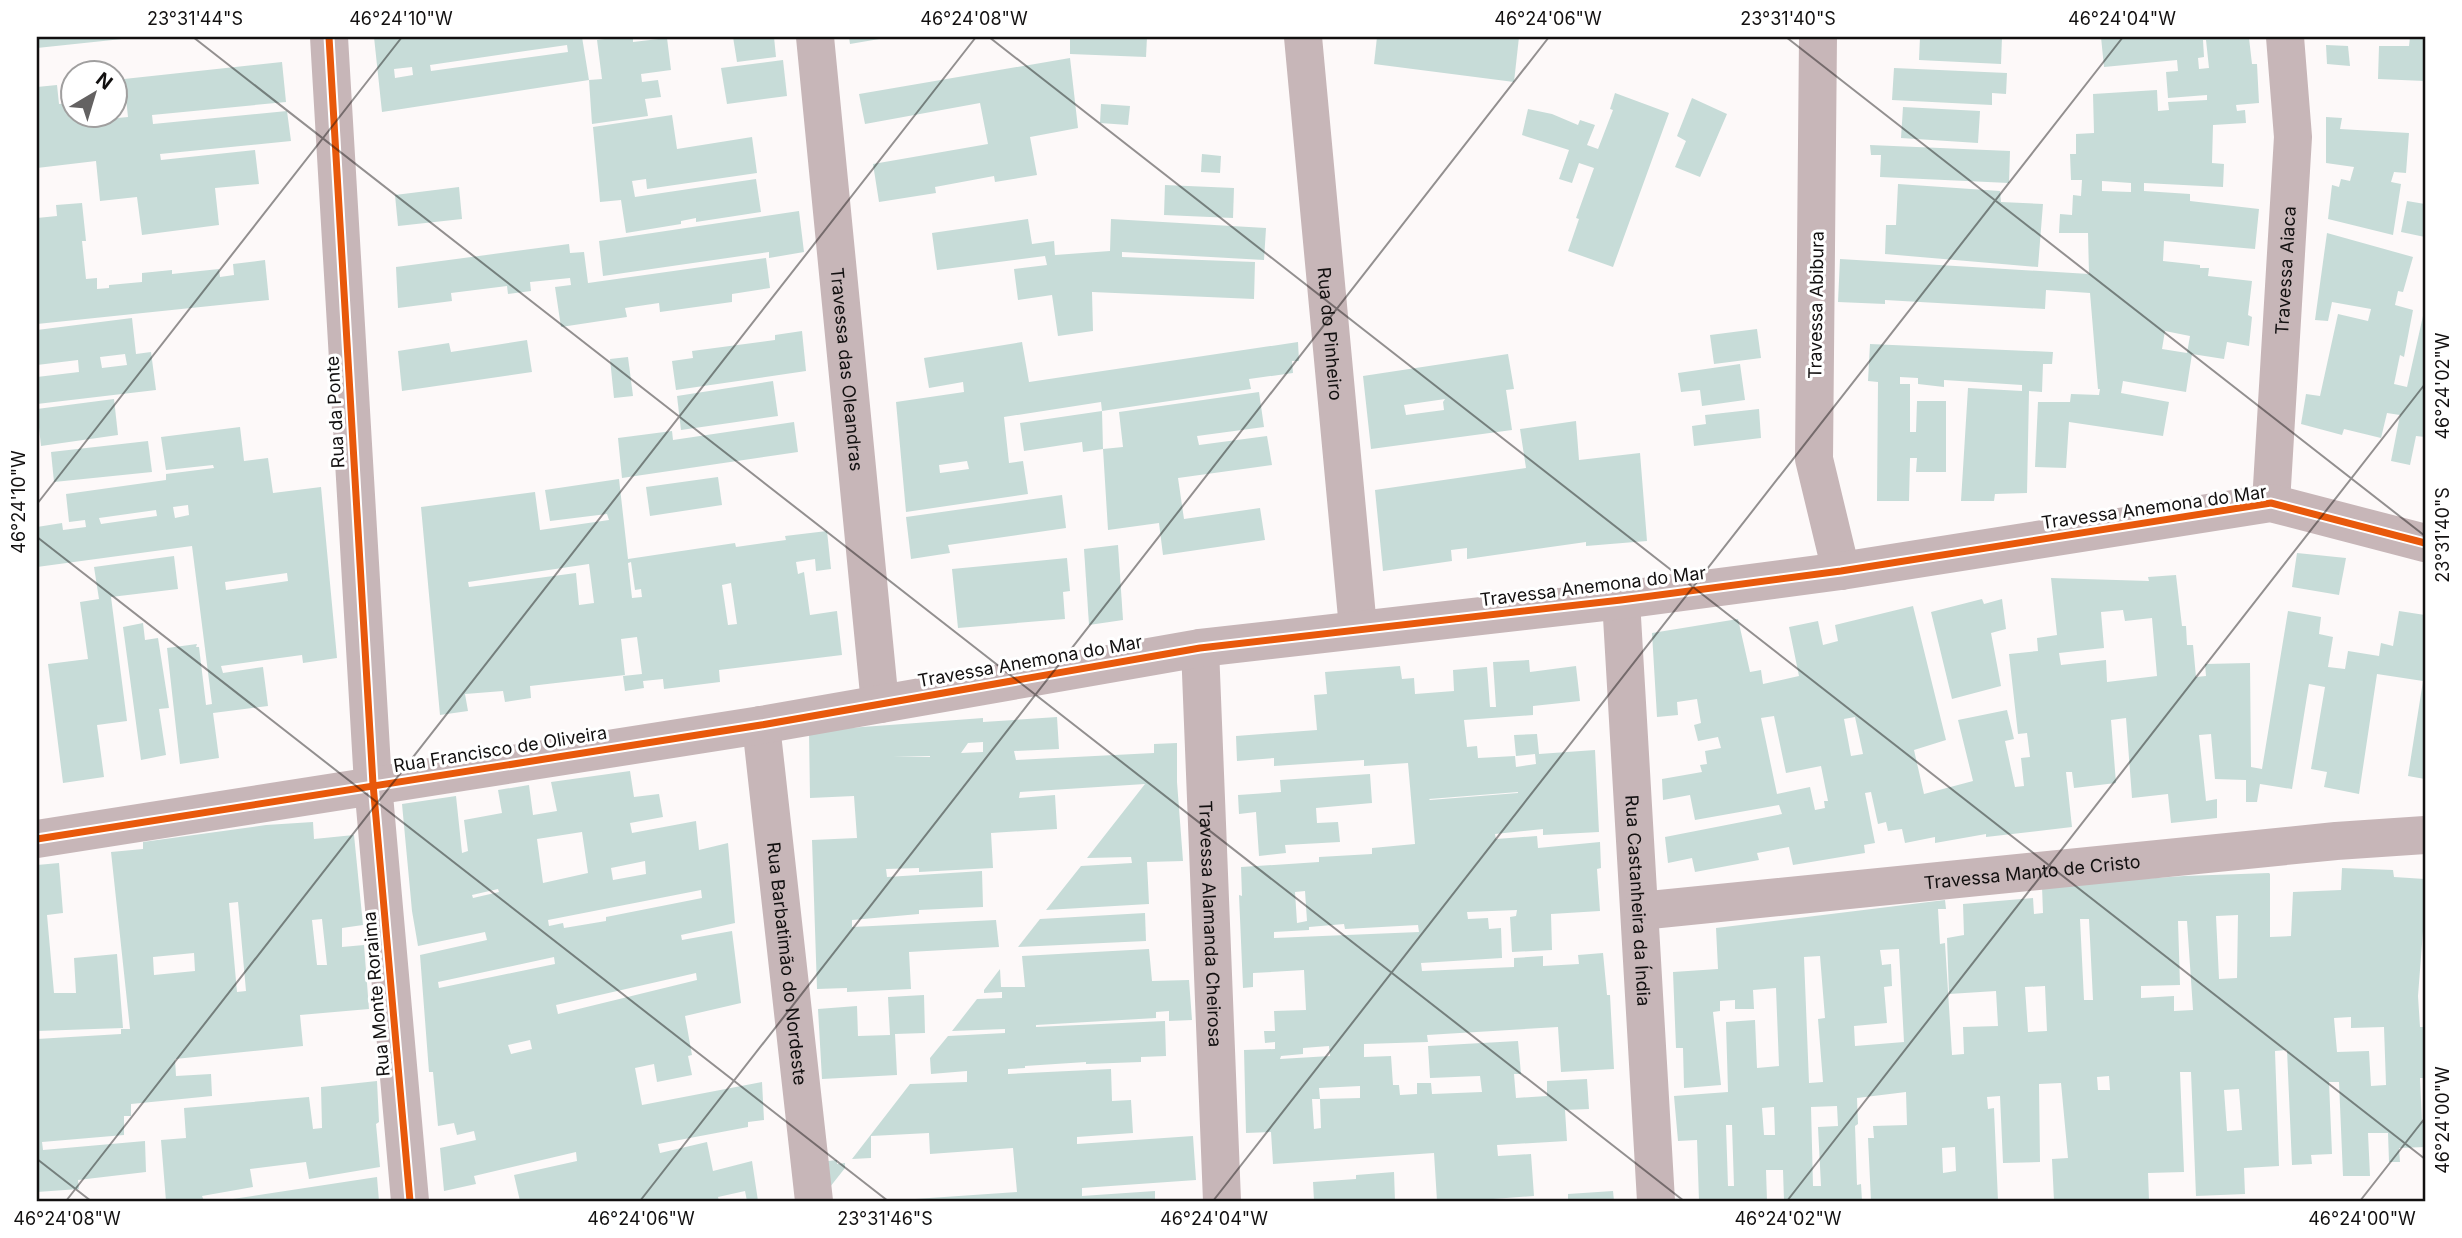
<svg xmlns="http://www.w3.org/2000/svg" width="2462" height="1238" viewBox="0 0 2462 1238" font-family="Inter,sans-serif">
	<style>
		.building { fill: #c7dcd8; fill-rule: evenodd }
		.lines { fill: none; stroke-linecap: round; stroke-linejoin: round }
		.minor { stroke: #c7b6b8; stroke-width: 38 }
		.cycleway-casing { stroke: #fff; stroke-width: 11 }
		.cycleway { stroke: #e8590c; stroke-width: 7 }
		.ticks { fill: none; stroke: #121010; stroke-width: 2; stroke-opacity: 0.45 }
		.labels { text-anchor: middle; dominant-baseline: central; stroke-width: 6; stroke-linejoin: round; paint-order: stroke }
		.street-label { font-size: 18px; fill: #121010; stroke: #fff }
		.neatline { fill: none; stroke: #121010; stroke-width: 2.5 }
		.ticks-label { font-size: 18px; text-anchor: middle; fill: #121010 }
	</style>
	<rect width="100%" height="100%" fill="#fdf9f9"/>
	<g class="building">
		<polygon points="37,37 122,37 122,39 37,48"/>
		<path d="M374 37H582L589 80 382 112ZM567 45 568 52 431 71 430 65ZM412 67 413 75 395 78 394 69Z"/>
		<polygon points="621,37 633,37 633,42 667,38 671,70 641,74 642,82 658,80 661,97 645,99 648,116 592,124 589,80 602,79 597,40"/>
		<polygon points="733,37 774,37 776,57 737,62"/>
		<polygon points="849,37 885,37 885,38 850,44"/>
		<polygon points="1070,37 1147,37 1146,57 1070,54"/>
		<polygon points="1377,37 1519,37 1514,82 1374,64"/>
		<polygon points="1920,37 2002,37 2001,64 1919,60"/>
		<path d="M2101 37 2249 38 2252 64H2257L2259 103 2236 105 2237 111 2245 110 2246 123 2213 125 2212 163 2224 164 2223 187 2144 183V191L2190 194V201L2259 209 2255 249 2164 241 2163 261 2200 265V268H2209L2208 276 2252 281 2248 315 2252 317 2249 346 2227 342 2224 359 2192 354 2186 392 2123 381 2121 393 2169 402 2163 436 2069 422 2066 468 2035 467 2038 402H2070L2071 394 2099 395 2100 389H2098L2090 293 2046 290 2045 309 1885 300V304L1838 302 1840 259 2089 274 2088 233H2059L2060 214 2072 215 2073 195 2081 196 2082 180H2071L2070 154H2076V134L2094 133 2093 94 2157 90 2158 111 2169 110 2168 102 2207 100V95L2168 98 2166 72 2178 71 2177 60 2104 67ZM2203 40H2206L2209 68 2199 69 2198 58 2204 57ZM2102 181 2131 183V192L2102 191ZM2165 331 2190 336 2187 353 2162 349Z"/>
		<polygon points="2410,37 2425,37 2425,81 2378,79 2379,46 2409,46"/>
		<polygon points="2326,45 2348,46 2350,66 2327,64"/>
		<polygon points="1070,58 1078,128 1030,137 1037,175 995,182 994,176 935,187 936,193 879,202 873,164 988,144 980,103 865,124 859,94"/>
		<polygon points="783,60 787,96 727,104 721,68"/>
		<polygon points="282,62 286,102 152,115 153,124 287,111 291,141 160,154 161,160 255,150 259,184 215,188 219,225 142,235 137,197 100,201 96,161 37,168 37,87 57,85 59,104 74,103 74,116 86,116 86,121 128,117 124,79"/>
		<polygon points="1894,68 2007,73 2006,94 1992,93 1992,105 1892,100"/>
		<polygon points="1615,93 1669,113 1613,267 1568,251 1579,219 1576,218 1594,168 1579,163 1572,183 1559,179 1569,150 1522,135 1528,109 1552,114 1578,125 1580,120 1595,125 1587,145 1598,149 1613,110 1610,109"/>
		<polygon points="1692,98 1727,114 1700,177 1675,167 1686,141 1677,136"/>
		<polygon points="1101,104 1130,106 1128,125 1100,123"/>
		<polygon points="1903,107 1980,111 1978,143 1901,138"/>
		<polygon points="672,115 677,149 752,137 757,173 647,189 646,179 632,181 635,197 756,179 761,212 696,222 696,218 681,221 681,224 626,233 621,200 600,202 593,127"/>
		<polygon points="2326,117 2342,118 2340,129 2409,133 2406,173 2394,172 2391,182 2401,184 2393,235 2328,219 2332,185 2339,187 2341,179 2350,181 2354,167 2326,163"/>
		<polygon points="1870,145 2010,151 2009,183 1880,177 1881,155 1871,155"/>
		<polygon points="1202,154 1221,156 1220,173 1201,172"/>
		<polygon points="1898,184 2000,191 2001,202 2043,204 2038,267 1885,254 1886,225 1896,225"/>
		<polygon points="1165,185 1234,188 1233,218 1164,215"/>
		<polygon points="459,187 462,219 398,226 395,195"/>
		<polygon points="2407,201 2425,204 2425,237 2401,232"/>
		<polygon points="82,203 86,241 82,241 86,279 97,278 97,289 109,288 109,285 142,282 142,273 172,270 172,274 219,269 220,277 234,275 233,264 265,260 269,300 37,324 37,218 57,216 56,205"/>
		<polygon points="799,211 804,252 769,258 769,252 603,276 599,241"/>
		<polygon points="1028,219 1032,244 1054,241 1055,255 1110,251 1111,219 1266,228 1264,260 1122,252 1122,257 1255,262 1254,299 1092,292 1093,331 1058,336 1052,295 1018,300 1014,269 1047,265 1045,256 937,270 932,233"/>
		<polygon points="2327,233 2413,257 2403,292 2398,291 2395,305 2413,310 2404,357 2400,355 2394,384 2407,387 2425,307 2425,437 2416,436 2410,465 2391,461 2400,415 2387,413 2381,438 2344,429 2342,435 2301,424 2306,394 2320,396 2338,314 2368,321 2371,309 2332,302 2328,321 2315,320"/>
		<polygon points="569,244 570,253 584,252 588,283 766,258 770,288 732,294 732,302 660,312 659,303 625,308 627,317 561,327 555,287 571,285 570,278 530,282 531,291 508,294 507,286 451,293 452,301 398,308 396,267"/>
		<path d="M132 318 136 354 151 352 156 390 37 404V377L79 372 78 360 37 365V330ZM125 354 127 365 102 368 100 357Z"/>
		<polygon points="1757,329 1761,358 1714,364 1710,335"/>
		<polygon points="802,331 806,371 676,390 672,361 693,358 692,351 775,340 775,335"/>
		<polygon points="527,340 532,372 402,391 398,351 449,343 451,352"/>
		<path d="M1022 342 1029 382 1298 342 1299 361H1292L1293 373 1249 379 1251 389 1102 411 1103 449 1123 447 1119 412 1259 392 1264 427 1197 436 1199 445 1267 436 1272 465 1178 478 1184 519 1260 508 1265 540 1163 555 1159 523 1108 530 1103 449 1083 452 1082 442 1024 451 1020 423 1102 411 1101 402 1004 417 1009 463 1023 461 1028 494 906 512 896 402 964 392 963 382 929 388 924 358ZM967 461 969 469 940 473 939 465Z"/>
		<polygon points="1870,344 2053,352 2052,364 2043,364 2042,392 2029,391 2027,493 1995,494 1994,501 1961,501 1968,388 2022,391 2022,385 1944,380 1944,387 1918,384 1918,378 1900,377 1900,384 1910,384 1910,432 1916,432 1917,401 1946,401 1946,472 1916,472 1917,458 1910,458 1909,501 1877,501 1878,382 1868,381"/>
		<path d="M1508 354 1514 389 1506 390 1512 430 1371 449 1363 376ZM1445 399 1443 402 1444 410 1406 415 1404 405Z"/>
		<polygon points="628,357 633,396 614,398 610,359"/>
		<polygon points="1740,364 1745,400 1702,406 1700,390 1681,392 1678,373"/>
		<polygon points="773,381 778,416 681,430 677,396"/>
		<polygon points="114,399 118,435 41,446 37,409"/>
		<polygon points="1759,409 1761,438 1694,446 1692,426 1706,424 1705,415"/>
		<polygon points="1576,421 1579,460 1640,453 1647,541 1586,546 1586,542 1467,559 1467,548 1451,550 1452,561 1383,571 1375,490 1526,468 1520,429"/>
		<polygon points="794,422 798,452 622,478 618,438 672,431 673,440"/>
		<path d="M240 427 244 461 268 458 273 493 321 487 337 658 303 663 302 655 221 666 223 673 263 667 268 706 213 713 219 758 180 764 167 648 197 644 196 647H199L206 705 212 704 192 546 37 567V527L62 523 63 530 86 527 85 520 69 522 66 494 166 480V474L214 468 213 465 166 470 161 437ZM188 505 189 515 175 518 173 507ZM156 510 157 516 101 524 99 518ZM287 573 288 581 226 590 225 582Z"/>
		<polygon points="148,441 152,472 54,482 51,452"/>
		<polygon points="718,477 722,505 650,516 646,487"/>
		<path d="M619 479 628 559 735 543 736 547 786 540 785 536 827 531 831 569 816 571 815 559 796 562 798 574 804 572 810 615 837 611 842 655 719 670 720 682 664 689 663 679 643 681 644 688 625 691 623 676 642 674 637 637 621 639 625 675 530 686 531 698 505 702 503 691 465 694 468 711 440 715 421 507 535 492 540 530 609 520 607 514 550 521 545 490ZM631 562 635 590 641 589 642 597 632 598 628 563ZM589 564 594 603 579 605 576 573 469 587 468 582ZM731 583 737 624 728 625 722 585Z"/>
		<polygon points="1062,495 1066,528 948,545 950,553 911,559 906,517"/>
		<polygon points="1118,545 1123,620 1089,625 1084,549"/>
		<polygon points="2297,553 2346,558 2339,595 2292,587"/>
		<polygon points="174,556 178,589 111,597 127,721 97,725 104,777 63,783 48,664 88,659 80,602 99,599 94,567"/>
		<polygon points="1067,558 1070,591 1063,592 1065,619 958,628 952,569"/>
		<path d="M2176 575 2182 626H2186L2187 645H2193L2196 677 2206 676 2205 664 2250 663 2251 767 2262 769 2288 611 2321 617 2319 634 2333 637 2328 667 2345 669 2348 651 2379 656 2381 643 2393 646 2399 611 2425 615V779L2408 776 2423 681 2377 674 2359 794 2324 787 2327 772 2311 769 2325 687 2309 684 2292 789 2260 784 2257 802H2246V780L2215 779 2211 734 2199 735 2206 801 2217 799V818L2171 823 2168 794 2132 798 2126 718 2111 720 2116 783 2074 788 2072 772H2066L2072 827 1986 837V834L1935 843V837L1905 843 1902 829 1888 831 1886 822 1878 824 1871 792 1865 793 1875 843 1864 845 1865 853 1793 865 1789 847 1757 853 1759 860 1695 872 1692 858 1668 863 1665 837 1782 814 1779 805 1695 820 1690 795 1663 800 1662 779 1702 772 1700 765 1707 764 1705 751 1721 748 1718 737 1698 741 1694 725 1701 723 1697 699 1677 702 1678 715 1657 717 1652 633 1738 619 1750 672 1761 670 1763 684 1799 676 1789 627 1818 621 1823 645 1838 641 1835 625 1913 606 1946 740 1914 750 1924 794 1973 781 1958 720 2007 710 2014 739 2005 741 2015 787 2024 786 2021 758 2030 757 2027 733 2018 734 2009 654 2038 651 2037 638 2057 635 2051 578 2149 581 2148 577ZM2123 610 2125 621 2152 618 2157 676 2107 682 2106 660 2061 665 2059 653 2104 648 2101 612ZM1774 716 1786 773 1821 766 1828 801H1824L1825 808 1815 810 1810 787 1777 794 1761 718ZM1855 717 1863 754 1851 756 1844 719Z"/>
		<polygon points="1982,599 1984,604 2002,599 2006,629 1991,633 2001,686 1952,699 1931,612"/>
		<polygon points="143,623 145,640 158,638 169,708 159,709 166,755 141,760 123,627"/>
		<path d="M1529 660 1530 672 1576 666 1580 701 1533 706V715L1464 720 1467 747 1477 746 1478 758 1515 756 1516 767 1536 764 1535 754 1516 756 1514 735 1537 734 1539 754 1595 750 1599 832 1543 835V829L1495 834 1496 839 1537 836 1538 848 1600 842 1601 868 1597 869 1600 911 1551 914 1552 950 1512 952 1510 917 1516 916 1517 910 1467 912 1468 919 1488 918 1489 929 1501 928 1502 958 1421 963 1422 971 1514 967V958L1543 956V966L1579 964 1578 955 1603 953 1607 995H1610L1614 1069 1561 1072 1558 1027 1427 1035 1428 1042 1364 1044V1057L1391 1056 1393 1085H1399L1400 1095 1417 1094V1083H1431L1432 1094 1482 1092 1480 1076 1430 1078 1428 1046 1518 1041 1521 1074H1514L1516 1098 1547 1096V1081L1587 1079 1589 1109 1565 1110 1567 1141 1497 1145 1498 1156 1531 1154 1534 1196 1493 1199V1201H1437L1434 1153 1273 1164 1271 1132 1246 1133 1244 1050 1275 1049V1042L1265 1043 1264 1031H1275L1274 1011 1306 1010 1304 970 1253 973V987L1243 988 1239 895 1242 896 1241 867 1319 862V857L1372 854V848L1415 844 1408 763 1364 766V760L1274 766V758L1237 761 1236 736 1317 730 1314 695 1327 694 1325 672 1400 666 1402 679 1414 678 1415 694 1454 691 1453 670 1487 667 1490 707H1496L1493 662ZM1518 792V793L1430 800 1429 799ZM1305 891 1307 921 1297 923 1295 892ZM1344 924 1345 929 1418 925 1419 932 1274 938V932L1309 930V927ZM1329 1046 1330 1056 1280 1059 1281 1056 1303 1054V1048ZM1360 1086V1098L1320 1099 1321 1128 1314 1129 1312 1099H1320L1319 1088Z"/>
		<path d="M1057 717 1059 749 1014 751 1016 760 1154 753V744L1177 743V782L1183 861 1147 862 1149 904 1046 910 1081 866 1132 863 1131 857 1087 858 1145 784 1020 792 1019 798 1055 795 1057 829 991 833 993 868 919 872V868L886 869 887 877 982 871 983 907 919 910V914L852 920V927L996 920 999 947 909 952 911 989 847 992V988L817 989 812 840 857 838 854 796 810 798 809 731 983 718V722ZM983 742V752L961 753 968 743ZM930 756V757H893Z"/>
		<path d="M630 771 634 797 659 794 663 817 630 823 632 833 696 821 699 850 728 843 735 923 681 935 682 940 732 931 741 1003 685 1016 692 1055 688 1056 692 1075 657 1082 654 1064 635 1068 642 1105 762 1082 764 1120 748 1122V1127L658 1144 660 1153 707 1142 713 1171 752 1161 758 1201H747L745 1191 718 1197 719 1201H550L549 1199 520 1201 514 1175 577 1161 576 1152 474 1176 476 1184 444 1191 440 1148 476 1140 474 1131 457 1135 454 1123 438 1126 433 1072H429L420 955 487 940 485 932 418 946 412 911 402 804 456 796 462 853 468 851 464 820 502 813 498 790 529 785 533 815 557 811 551 782ZM582 832 588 873 543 883 537 839ZM645 861 646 874 613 880 611 868ZM498 889 499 892 473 898 472 895ZM701 890 702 898 606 917V921L564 928 563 923 549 926 548 920ZM554 957 555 964 439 988 438 982ZM696 973 697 980 558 1014 556 1005ZM530 1040 532 1049 511 1054 508 1045Z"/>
		<polygon points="1370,774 1372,803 1316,808 1317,823 1338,822 1340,842 1285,845 1286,853 1259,856 1256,812 1239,814 1238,795 1281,792 1280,780"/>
		<path d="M313 822 314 839 354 835 363 925 342 928V947L364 945 369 1009 300 1015 303 1046 175 1059 176 1076 211 1074 212 1096 131 1104V1116H124V1135L42 1142 43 1150 145 1141 146 1172 78 1180 79 1189 37 1192V1039L121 1034V1029H130L111 852 143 849V842L266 825ZM238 902 246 991 237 992 229 903ZM322 919 327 965H317L312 920ZM194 953 195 971 154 975 153 957Z"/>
		<polygon points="59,863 63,913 47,915 54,993 76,993 74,958 117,954 123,1028 37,1031 37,865"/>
		<path d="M2342 868 2393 870 2394 877 2425 879V931H2423L2418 996 2420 1027H2425V1078H2420L2422 1122H2425V1147L2399 1148 2400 1162H2389L2388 1133H2368L2370 1176H2343L2339 1082H2329L2332 1154 2311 1155 2312 1164 2292 1165 2287 1050 2275 1051 2279 1166 2244 1168 2245 1194 2196 1196 2191 1072H2180L2184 1172 2148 1173 2149 1200 2054 1201 2052 1159 2068 1158 2061 1083 2039 1084 2040 1162 2003 1163 2000 1096 1987 1097 1988 1109 1994 1108 1998 1201H1871L1868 1138H1874L1873 1126 1907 1125 1906 1092 1857 1098 1858 1124 1855 1126 1857 1185 1861 1184 1862 1201H1784L1783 1170H1766L1767 1201H1746L1745 1199 1699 1201 1697 1140 1678 1141 1674 1096 1728 1092 1726 1022 1755 1020 1757 1068 1779 1066 1776 988 1753 990 1754 1009H1735V1000L1720 1001V1011L1713 1012 1721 1085 1684 1088 1683 1048H1676L1673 972 1718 969 1716 928 1945 900 1946 909H1938L1940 944 1945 943 1952 1055 1964 1054 1963 1027 1998 1026 1996 991 1949 994 1947 938 1964 935 1963 904 2033 898 2034 914 2043 913 2042 886 2184 876 2269 873 2270 874V937L2291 936 2293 892 2341 890ZM2238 915 2237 978 2219 979 2216 916ZM2080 919H2089L2093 1000H2084ZM2178 921H2187L2193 1010 2174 1011V996L2141 998V986L2180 985ZM1899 949 1904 1042 1855 1046 1854 1026 1887 1023 1884 987 1892 986 1891 964 1882 965 1880 950ZM1820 956 1825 1018 1818 1019 1823 1082 1809 1083 1804 957ZM2045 986 2047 1031 2028 1032 2025 987ZM2351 1017V1028L2384 1027 2386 1085 2371 1086 2369 1051 2337 1052 2334 1018ZM2109 1076 2110 1090H2098L2097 1077ZM2239 1089 2242 1130 2227 1131 2224 1090ZM1837 1106 1838 1126 1818 1127 1821 1186H1813L1811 1107ZM1774 1107 1775 1135H1764L1762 1108ZM1726 1125H1732L1734 1186H1728ZM1955 1147 1956 1171 1943 1173 1942 1148Z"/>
		<polygon points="1145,913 1146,941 1018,947 1040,919"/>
		<polygon points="1149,949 1152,981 1189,980 1192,1020 1169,1021 1169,1011 1156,1012 1156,1018 1036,1025 1036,1027 1165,1021 1166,1056 1141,1057 1141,1062 1086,1064 1086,1062 1025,1066 1025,1068 1008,1069 1008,1074 1111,1069 1112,1101 1131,1100 1133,1133 1077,1137 1077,1144 1193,1136 1196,1180 1082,1188 1082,1196 1155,1191 1155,1201 915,1201 915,1199 1017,1192 1013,1148 930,1154 929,1133 871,1136 871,1158 852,1159 910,1084 967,1082 967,1071 931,1074 930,1058 948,1036 1005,1033 1005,1029 952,1031 977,999 1002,998 1002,992 984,993 984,990 1000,969 1001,987 1025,987 1022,956"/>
		<polygon points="924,995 925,1033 895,1034 897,1075 822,1079 818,1009 857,1006 858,1036 890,1035 888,997"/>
		<polygon points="377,1081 379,1122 376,1124 380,1167 309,1179 306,1162 250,1169 253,1187 202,1196 204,1201 166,1201 161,1140 186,1138 184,1108 309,1097 313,1129 322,1128 321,1087"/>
		<polygon points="837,1160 837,1164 845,1163 845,1168 830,1187 828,1161"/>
		<polygon points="1394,1172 1395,1201 1314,1201 1313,1182 1356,1179 1356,1175"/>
		<polygon points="377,1177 379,1201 226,1201 226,1200"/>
		<polygon points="1613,1191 1614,1201 1568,1201 1568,1194"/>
	</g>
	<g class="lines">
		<g class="minor">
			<polyline points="329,37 373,784 410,1201"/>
			<path id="s1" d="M815 37 880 704"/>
			<path id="s2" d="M1303 37 1358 628"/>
			<polyline points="1818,37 1814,459 1841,571"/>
			<path id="s3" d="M2271 503 2293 137 2285 37"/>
			<path id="s4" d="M1621 600 1656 1201"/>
			<path id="s5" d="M1200 648 1222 1201"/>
			<path id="s6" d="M761 725 814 1201"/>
			<polyline points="37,839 761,725 1200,648 1621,600 1841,571 2271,503 2425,543"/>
			<path id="s7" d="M1640 911 2336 841 2425 835"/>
		</g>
		<g class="cycleway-casing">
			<g id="cycleway">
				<polyline points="329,37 373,784 410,1201"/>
				<polyline points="37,839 761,725 1200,648 1621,600 1841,571 2271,503 2425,543"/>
			</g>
		</g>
		<use href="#cycleway" class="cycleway"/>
	</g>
	<path class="ticks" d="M193 37 1684 1201M989 37 2425 1159M1786 37 2425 536M37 504 402 37M37 537 888 1201M37 1159 91 1201M66 1201 976 37M640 1201 1549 37M1213 1201 2123 37M1787 1201 2425 384M2360 1201 2425 1118"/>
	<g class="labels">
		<g class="street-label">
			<text stroke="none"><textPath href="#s3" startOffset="233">Travessa Aiaca</textPath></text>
			<text transform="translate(1816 305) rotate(-89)">Travessa Abibura</text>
			<text stroke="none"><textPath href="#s2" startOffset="298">Rua do Pinheiro</textPath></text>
			<text stroke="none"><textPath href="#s1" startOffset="334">Travessa das Oleandras</textPath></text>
			<text transform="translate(335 412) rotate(-93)">Rua da Ponte</text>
			<text transform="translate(2154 507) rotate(-8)">Travessa Anemona do Mar</text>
			<text transform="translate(1593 586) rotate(-7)">Travessa Anemona do Mar</text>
			<text transform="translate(1030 661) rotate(-10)">Travessa Anemona do Mar</text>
			<text transform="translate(500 749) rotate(-9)">Rua Francisco de Oliveira</text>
			<text stroke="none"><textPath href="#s7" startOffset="394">Travessa Manto de Cristo</textPath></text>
			<text stroke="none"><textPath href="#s4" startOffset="301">Rua Castanheira da Índia</textPath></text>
			<text stroke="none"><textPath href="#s5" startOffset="276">Travessa Alamanda Cheirosa</textPath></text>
			<text stroke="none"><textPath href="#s6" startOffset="240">Rua Barbatimão do Nordeste</textPath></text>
			<text transform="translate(376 994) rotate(-95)">Rua Monte Roraima</text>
		</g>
	</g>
	<rect width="2462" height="1238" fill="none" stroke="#ffffff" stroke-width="77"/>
	<g transform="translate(94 94) rotate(38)"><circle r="33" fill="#ffffff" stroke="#a09f9f" stroke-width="2"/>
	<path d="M0-5L12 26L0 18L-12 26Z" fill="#646262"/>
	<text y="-10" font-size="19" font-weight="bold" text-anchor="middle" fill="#121010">N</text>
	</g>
	<rect x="38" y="38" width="2386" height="1162" class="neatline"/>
	<g class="ticks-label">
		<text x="195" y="25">23°31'44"S</text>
		<text x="401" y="25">46°24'10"W</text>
		<text x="974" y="25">46°24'08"W</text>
		<text x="1548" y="25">46°24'06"W</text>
		<text x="1788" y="25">23°31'40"S</text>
		<text x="2122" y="25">46°24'04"W</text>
		<text transform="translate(2443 386) rotate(-90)" y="6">46°24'02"W</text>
		<text transform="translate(19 502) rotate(-90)" y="6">46°24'10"W</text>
		<text transform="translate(2443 535) rotate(-90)" y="6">23°31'40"S</text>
		<text transform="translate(2443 1120) rotate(-90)" y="6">46°24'00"W</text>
		<text x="67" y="1225">46°24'08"W</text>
		<text x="641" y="1225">46°24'06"W</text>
		<text x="885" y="1225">23°31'46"S</text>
		<text x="1214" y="1225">46°24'04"W</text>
		<text x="1788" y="1225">46°24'02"W</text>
		<text x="2362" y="1225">46°24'00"W</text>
	</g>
</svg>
